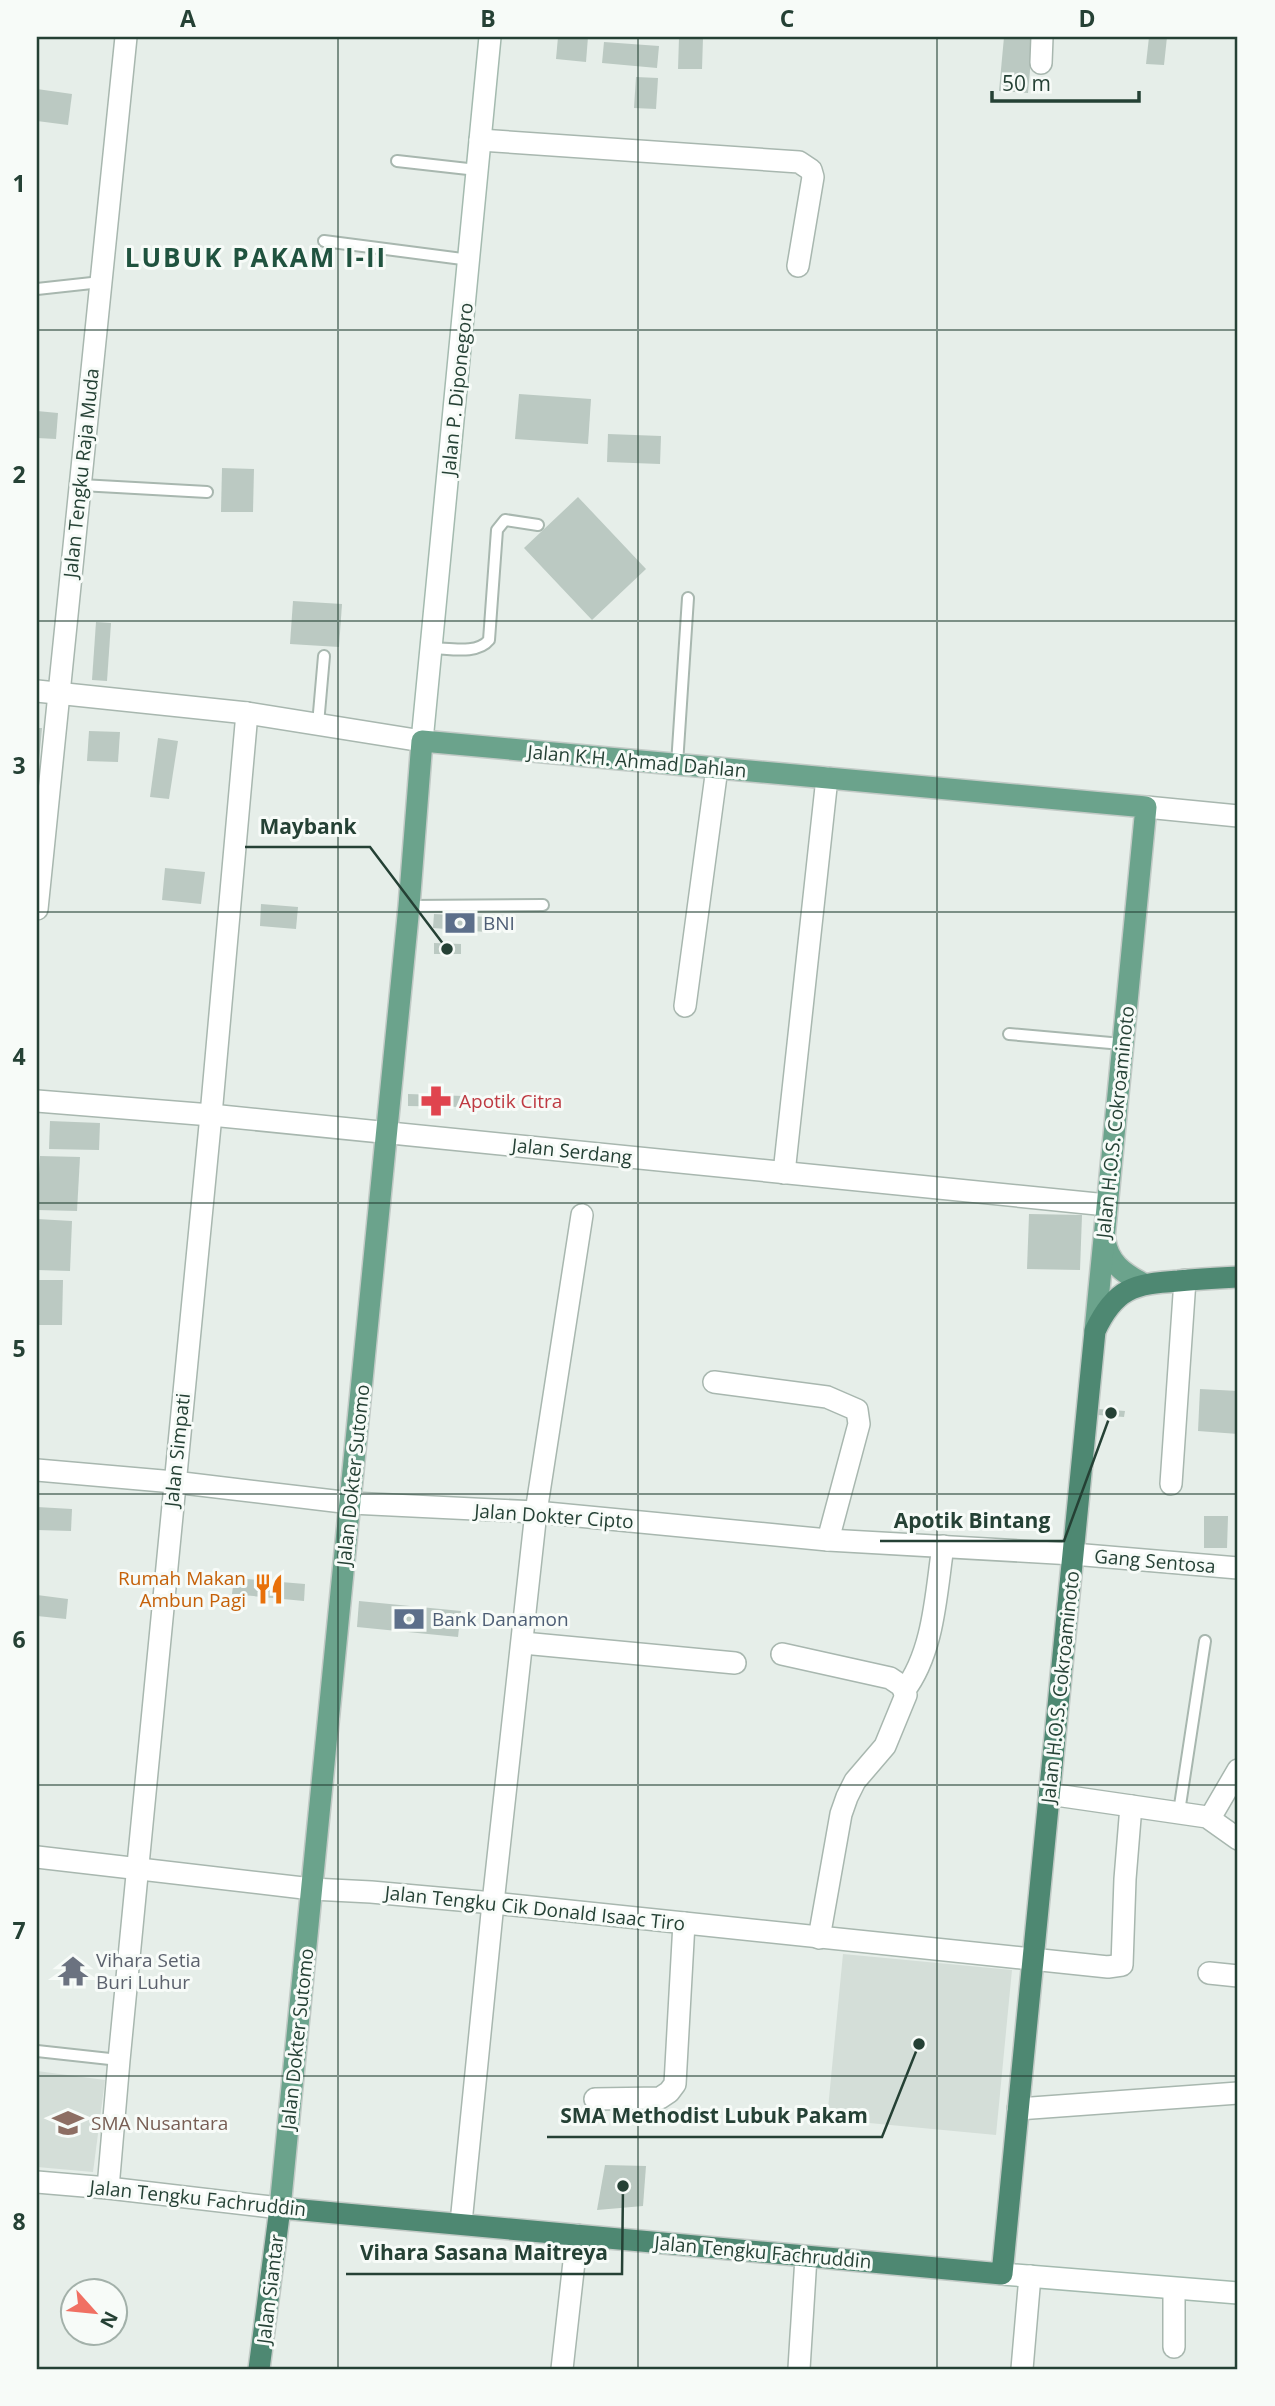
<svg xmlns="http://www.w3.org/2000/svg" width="1275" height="2406" viewBox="0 0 1275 2406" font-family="'Open Sans',sans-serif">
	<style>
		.built { fill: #d4ded8 }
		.building { fill: #bbc9c2 }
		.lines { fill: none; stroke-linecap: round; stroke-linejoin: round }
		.service-casing { stroke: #a8b7af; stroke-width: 14 }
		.minor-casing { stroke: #a8b7af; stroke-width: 24 }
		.tertiary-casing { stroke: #a8b7af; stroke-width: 24 }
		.secondary-casing { stroke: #a4baaf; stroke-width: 24 }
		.primary-casing { stroke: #c2cac6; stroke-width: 24 }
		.trunk-casing { stroke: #c2cac6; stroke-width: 24 }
		.service { stroke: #fff; stroke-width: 10 }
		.minor { stroke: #fff; stroke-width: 21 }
		.tertiary { stroke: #fff; stroke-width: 21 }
		.secondary { stroke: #fff; stroke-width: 21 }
		.primary { stroke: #6ba38c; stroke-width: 21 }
		.trunk { stroke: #4e8872; stroke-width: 21 }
		.grid { fill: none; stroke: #254135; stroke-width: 2; stroke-opacity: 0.55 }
		.labels { text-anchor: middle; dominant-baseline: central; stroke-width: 6; stroke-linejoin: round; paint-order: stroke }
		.street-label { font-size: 19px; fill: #254135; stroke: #f7fbf8 }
		.service-label { font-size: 19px; fill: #4e5e75; stroke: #f7fbf8; text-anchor: start }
		.health-label { font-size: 19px; fill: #be3a42; stroke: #f7fbf8; text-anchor: start }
		.food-label { font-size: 19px; fill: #c56008; stroke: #f7fbf8; text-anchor: end }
		.worship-label { font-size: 19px; fill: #5b616d; stroke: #f7fbf8; text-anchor: start }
		.education-label { font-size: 19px; fill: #785e54; stroke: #f7fbf8; text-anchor: start }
		.district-label { font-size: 26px; font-weight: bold; letter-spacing: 2px; fill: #20533f; stroke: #f7fbf8 }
		.leader { fill: none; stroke: #254135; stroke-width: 2.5 }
		.callout-dot { fill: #254135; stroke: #f7fbf8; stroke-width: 2.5 }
		.callout-label { font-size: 21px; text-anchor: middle; font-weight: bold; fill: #254135; stroke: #f7fbf8; stroke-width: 6; stroke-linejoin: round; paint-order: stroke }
		.neatline { fill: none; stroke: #254135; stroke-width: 2.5 }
		.grid-label { font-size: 23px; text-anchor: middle; font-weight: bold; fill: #254135 }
	</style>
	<rect width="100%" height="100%" fill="#e6eee9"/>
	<g class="built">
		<polygon points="843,1954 1012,1970 996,2135 827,2119"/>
		<polygon points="37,2071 105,2080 93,2172 37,2167"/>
	</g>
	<g class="building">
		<polygon points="558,37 588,37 586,62 556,59"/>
		<polygon points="679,37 703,37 702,69 678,69"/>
		<polygon points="1004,37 1033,37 1028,93 999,91"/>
		<polygon points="1149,37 1167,37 1164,65 1146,64"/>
		<polygon points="604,42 659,46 657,68 602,63"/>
		<polygon points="636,77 658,78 656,109 634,108"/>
		<polygon points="37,89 72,94 68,125 37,121"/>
		<polygon points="519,394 591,399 588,444 515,439"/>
		<polygon points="37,411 58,413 56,439 37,438"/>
		<polygon points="608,434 661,436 660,464 607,462"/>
		<polygon points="222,468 254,469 253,512 221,512"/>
		<polygon points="578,497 646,569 592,620 524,548"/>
		<polygon points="293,601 342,604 339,647 290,644"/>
		<polygon points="96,622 111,623 107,681 92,680"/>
		<polygon points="37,728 42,728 39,761 37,761"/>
		<polygon points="89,731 120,732 118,762 87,761"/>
		<polygon points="158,738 178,741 169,799 150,797"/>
		<polygon points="165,868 205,872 201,904 162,900"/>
		<polygon points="261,904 298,907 296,929 260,926"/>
		<polygon points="434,914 487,917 486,932 433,928"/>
		<polygon points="434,943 461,944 461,954 434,954"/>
		<polygon points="408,1094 463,1096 463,1107 408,1106"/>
		<polygon points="50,1121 100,1123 99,1150 49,1149"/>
		<polygon points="40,1156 80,1157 77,1211 37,1210"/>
		<polygon points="1029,1214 1082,1215 1080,1270 1027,1269"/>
		<polygon points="37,1219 72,1221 70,1271 37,1270"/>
		<polygon points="37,1280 63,1280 62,1325 37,1325"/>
		<polygon points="1200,1389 1238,1391 1238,1434 1198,1431"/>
		<polygon points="1098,1409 1125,1411 1124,1417 1098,1415"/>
		<polygon points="37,1507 72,1509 71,1531 37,1530"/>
		<polygon points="1204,1516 1228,1516 1227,1548 1204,1548"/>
		<polygon points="234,1578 305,1584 304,1601 232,1594"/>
		<polygon points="37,1595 68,1599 66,1619 37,1616"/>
		<polygon points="359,1601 461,1611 458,1637 357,1627"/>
		<polygon points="605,2165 646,2166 643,2206 597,2210"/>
	</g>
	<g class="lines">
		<g class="service-casing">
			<g id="service">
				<polyline points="397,161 477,170"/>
				<polyline points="324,241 470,260"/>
				<polyline points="37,289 101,282"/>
				<polyline points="81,485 207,492"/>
				<path d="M431 648C448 648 477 655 489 640L497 530 505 520 538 525"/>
				<polyline points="318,724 324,656"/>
				<polyline points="677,764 688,598"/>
				<polyline points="409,906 543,905"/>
				<polyline points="1009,1034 1122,1044"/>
				<polyline points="1179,1812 1205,1641"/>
				<polyline points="37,2051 119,2060"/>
			</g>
		</g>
		<g class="minor-casing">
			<g id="minor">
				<polyline points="1041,63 1042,37"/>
				<polyline points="480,140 799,162 811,170 813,177 798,266"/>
				<polyline points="1146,807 1238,816"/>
				<polyline points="37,909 126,37"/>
				<polyline points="685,1006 717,768"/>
				<polyline points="37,1101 211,1115 1107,1205"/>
				<polyline points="784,1173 827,778"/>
				<polyline points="714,1382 827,1397 857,1410 859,1424 828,1540"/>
				<polyline points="37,1470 174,1482 351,1503 536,1512 828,1540 1073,1554 1238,1568"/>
				<polyline points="1171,1484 1185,1280"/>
				<polyline points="523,1643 735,1663"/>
				<polyline points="782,1654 890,1678 902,1686 904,1691"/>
				<polyline points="1049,1794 1207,1817 1238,1839"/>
				<polyline points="1210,1818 1238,1770"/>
				<polyline points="37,1857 312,1889 371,1892 493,1903 1108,1967 1122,1965 1125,1879 1131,1806"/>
				<path d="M819 1938 841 1814 847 1797 855 1781 885 1746 906 1695 904 1691C934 1652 936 1593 943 1546"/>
				<polyline points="1209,1973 1238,1976"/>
				<polyline points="595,2099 660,2098 669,2092 675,2084 684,1923"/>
				<polyline points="1018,2109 1238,2093"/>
				<polyline points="37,2182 108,2188 280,2208"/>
				<polyline points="108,2188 119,2060 211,1115 247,713"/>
				<polyline points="461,2223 493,1903 536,1512 582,1215"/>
				<polyline points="1174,2347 1174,2289"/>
				<polyline points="562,2369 577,2235"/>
				<polyline points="799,2369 806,2257"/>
				<polyline points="1022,2369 1030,2276"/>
			</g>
		</g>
		<g class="tertiary-casing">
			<polyline id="tertiary" points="37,691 247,713 422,741"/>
		</g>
		<g class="secondary-casing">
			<g id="secondary">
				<polyline points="422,741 490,37"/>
				<polyline points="1002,2274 1238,2293"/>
			</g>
		</g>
		<g class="primary-casing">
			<g id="primary">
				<path d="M1105 1240C1108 1262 1123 1273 1142 1283"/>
				<polyline points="280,2208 409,906 422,741 1146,807 1095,1331"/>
			</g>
		</g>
		<g class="trunk-casing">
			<path id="trunk" d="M259 2369 280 2208 1002 2274 1095 1331C1115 1288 1134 1284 1178 1281 1198 1279 1218 1278 1238 1277"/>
		</g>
		<use href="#service" class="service"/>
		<use href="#minor" class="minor"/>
		<use href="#tertiary" class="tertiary"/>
		<use href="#secondary" class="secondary"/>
		<use href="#primary" class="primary"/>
		<use href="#trunk" class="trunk"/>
	</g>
	<path class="grid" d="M338 37V2369M638 37V2369M937 37V2369M37 330H1238M37 621H1238M37 912H1238M37 1203H1238M37 1494H1238M37 1785H1238M37 2076H1238"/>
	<defs>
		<g id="bank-bare" transform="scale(2.415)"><path d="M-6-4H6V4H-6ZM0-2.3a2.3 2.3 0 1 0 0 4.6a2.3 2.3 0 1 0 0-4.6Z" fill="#5c6f8a" stroke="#f7fbf8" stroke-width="2.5" paint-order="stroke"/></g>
		<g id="pharmacy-bare" transform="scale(2.415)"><path d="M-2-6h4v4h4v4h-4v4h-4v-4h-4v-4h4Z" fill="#e0444e" stroke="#f7fbf8" stroke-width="2.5" paint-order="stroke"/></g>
		<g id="restaurant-bare" transform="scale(2.415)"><path d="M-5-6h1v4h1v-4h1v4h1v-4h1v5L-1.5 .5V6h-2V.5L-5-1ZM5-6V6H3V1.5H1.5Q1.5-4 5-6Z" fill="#e8710a" stroke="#f7fbf8" stroke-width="2.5" paint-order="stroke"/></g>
		<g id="temple-bare" transform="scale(2.415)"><path d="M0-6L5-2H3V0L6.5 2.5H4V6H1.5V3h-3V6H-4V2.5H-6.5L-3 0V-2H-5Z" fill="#6b7280" stroke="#f7fbf8" stroke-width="2.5" paint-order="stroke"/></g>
		<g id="school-bare" transform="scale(2.415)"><path d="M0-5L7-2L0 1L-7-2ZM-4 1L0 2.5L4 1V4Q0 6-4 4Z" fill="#8d6e63" stroke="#f7fbf8" stroke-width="2.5" paint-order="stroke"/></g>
	</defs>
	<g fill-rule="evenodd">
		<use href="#bank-bare" x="460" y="923"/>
		<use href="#pharmacy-bare" x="436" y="1101"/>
		<use href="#restaurant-bare" x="269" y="1589"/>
		<use href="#bank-bare" x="409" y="1619"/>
		<use href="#temple-bare" x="73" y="1971"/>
		<use href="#school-bare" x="68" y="2123"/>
	</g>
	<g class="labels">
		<g class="street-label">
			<text transform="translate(457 389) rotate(-84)">Jalan P. Diponegoro</text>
			<text transform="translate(81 473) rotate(-84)">Jalan Tengku Raja Muda</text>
			<text transform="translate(637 761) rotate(5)">Jalan K.H. Ahmad Dahlan</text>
			<text transform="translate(1115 1122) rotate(-84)">Jalan H.O.S. Cokroaminoto</text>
			<text transform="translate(572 1151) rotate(6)">Jalan Serdang</text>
			<text transform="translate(177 1450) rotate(-84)">Jalan Simpati</text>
			<text transform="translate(353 1475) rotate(-84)">Jalan Dokter Sutomo</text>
			<text transform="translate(554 1516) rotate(4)">Jalan Dokter Cipto</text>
			<text transform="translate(1155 1561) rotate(5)">Gang Sentosa</text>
			<text transform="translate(1060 1687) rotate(-84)">Jalan H.O.S. Cokroaminoto</text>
			<text transform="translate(535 1908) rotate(6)">Jalan Tengku Cik Donald Isaac Tiro</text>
			<text transform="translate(297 2039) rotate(-84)">Jalan Dokter Sutomo</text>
			<text transform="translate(198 2198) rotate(6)">Jalan Tengku Fachruddin</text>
			<text transform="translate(763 2252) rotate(5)">Jalan Tengku Fachruddin</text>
			<text transform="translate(270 2289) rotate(-83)">Jalan Siantar</text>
		</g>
		<g class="service-label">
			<text x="483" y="923">BNI</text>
			<text x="432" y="1619">Bank Danamon</text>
		</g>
		<g class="health-label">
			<text x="459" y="1101">Apotik Citra</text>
		</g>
		<g class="food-label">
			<text x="246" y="1578">Rumah Makan<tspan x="246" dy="22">Ambun Pagi</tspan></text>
		</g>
		<g class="worship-label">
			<text x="96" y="1960">Vihara Setia<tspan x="96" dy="22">Buri Luhur</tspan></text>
		</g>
		<g class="education-label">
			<text x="91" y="2123">SMA Nusantara</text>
		</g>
		<g class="district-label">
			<text x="256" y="257">LUBUK PAKAM I-II</text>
		</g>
	</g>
	<path class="leader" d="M447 949L370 847H245M1111 1413L1064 1541H880M919 2044L882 2137H547M623 2186L622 2274H346"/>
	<g class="callout-dot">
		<circle cx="447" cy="949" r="7"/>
		<circle cx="1111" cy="1413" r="7"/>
		<circle cx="919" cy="2044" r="7"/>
		<circle cx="623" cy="2186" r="7"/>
	</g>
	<g class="callout-label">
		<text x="308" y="834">Maybank</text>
		<text x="972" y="1528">Apotik Bintang</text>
		<text x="714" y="2123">SMA Methodist Lubuk Pakam</text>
		<text x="484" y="2260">Vihara Sasana Maitreya</text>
	</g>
	<rect width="1275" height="2406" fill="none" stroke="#f7fbf8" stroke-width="77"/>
	<g transform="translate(94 2312) rotate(117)"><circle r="33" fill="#f7fbf8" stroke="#a3b1aa" stroke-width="2"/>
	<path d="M0-5L12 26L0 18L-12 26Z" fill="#f07063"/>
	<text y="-10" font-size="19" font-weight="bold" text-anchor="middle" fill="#254135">N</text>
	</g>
	<path d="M992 91v10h147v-10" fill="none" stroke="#254135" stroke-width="3.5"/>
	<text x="1002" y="91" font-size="21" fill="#254135" stroke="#f7fbf8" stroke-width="5" paint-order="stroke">50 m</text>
	<rect x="38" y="38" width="1198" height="2330" class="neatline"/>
	<g class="grid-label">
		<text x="188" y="27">A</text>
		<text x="488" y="27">B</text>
		<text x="787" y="27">C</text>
		<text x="1087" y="27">D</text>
		<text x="19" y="192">1</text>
		<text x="19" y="483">2</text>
		<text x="19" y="774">3</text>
		<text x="19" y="1065">4</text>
		<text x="19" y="1357">5</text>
		<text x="19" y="1648">6</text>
		<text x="19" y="1939">7</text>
		<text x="19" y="2230">8</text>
	</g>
</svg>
